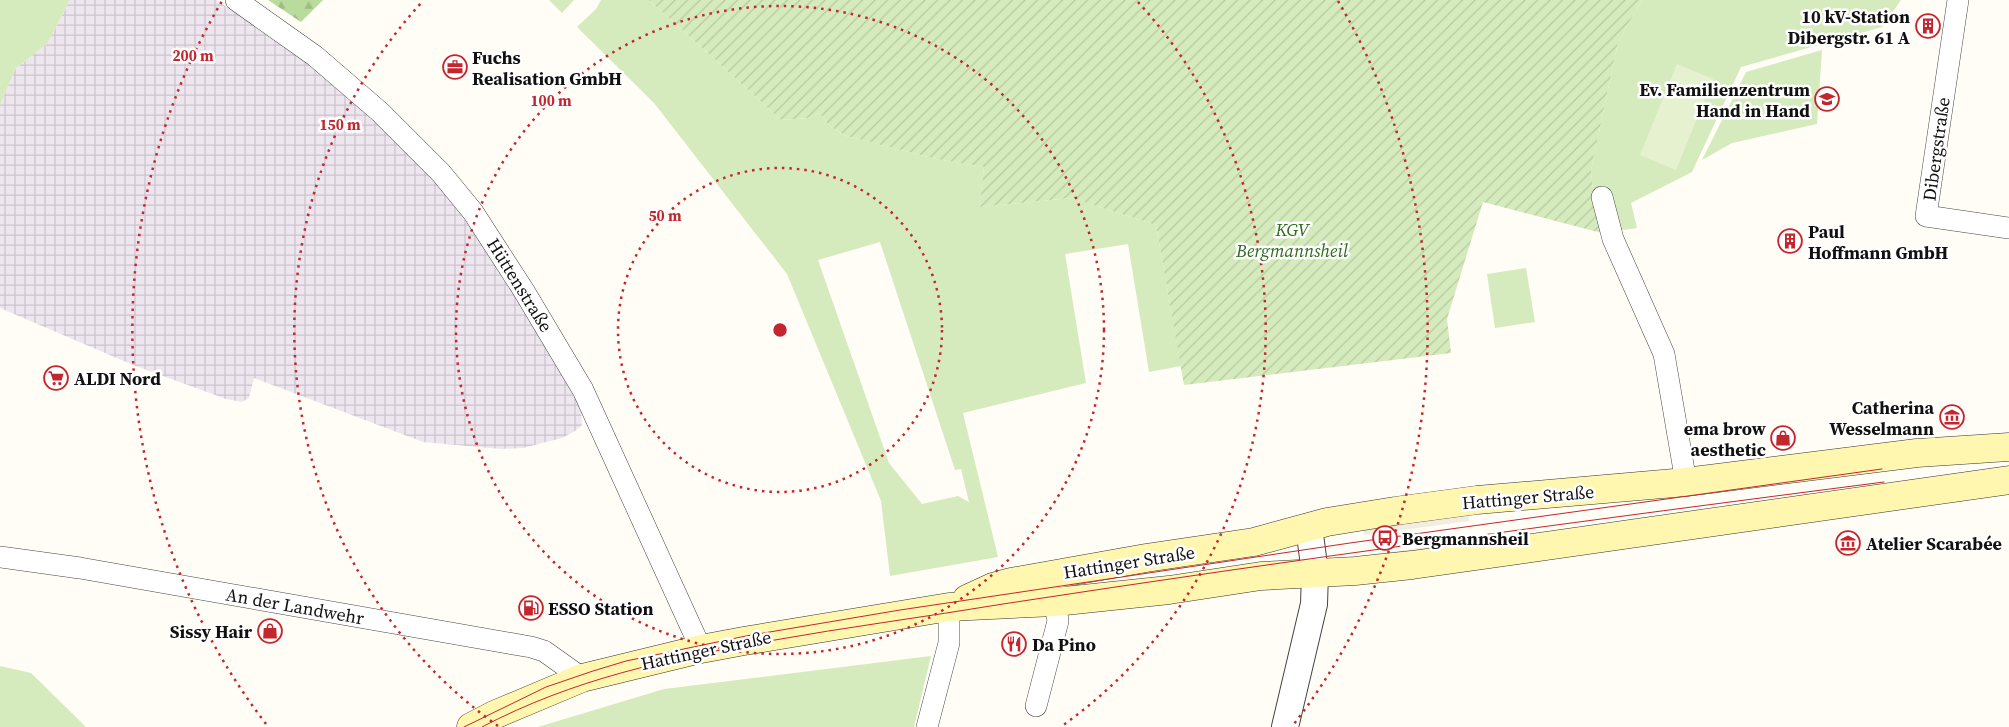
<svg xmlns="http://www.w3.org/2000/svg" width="2009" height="727" viewBox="0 0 2009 727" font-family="'Source Serif 4',serif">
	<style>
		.industrial { fill: url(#industrial-grid) }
		.grass { fill: #d5ebbd; fill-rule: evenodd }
		.forest { fill: url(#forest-firs) }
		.garden { fill: url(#garden-furrows) }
		.pitch { fill: #e6f2cf }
		.plaza { fill: #f1ede2 }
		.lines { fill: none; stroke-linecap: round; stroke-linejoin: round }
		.minor-casing { stroke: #444; stroke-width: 22 }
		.tertiary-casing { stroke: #444; stroke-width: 28 }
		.secondary-casing { stroke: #333; stroke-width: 29 }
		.minor { stroke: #fff; stroke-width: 21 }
		.tertiary { stroke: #fff; stroke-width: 26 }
		.secondary { stroke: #fff6b0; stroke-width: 28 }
		.tram { stroke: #c4262e; stroke-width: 1 }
		.ring { fill: none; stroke: #c4262e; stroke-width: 2.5; stroke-dasharray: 2.5 5 }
		.labels { text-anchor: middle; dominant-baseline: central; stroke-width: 5; stroke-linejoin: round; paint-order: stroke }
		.poi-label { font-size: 18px; font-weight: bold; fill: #111; stroke: #fff; text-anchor: start }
		.street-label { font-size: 18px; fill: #111; stroke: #fff }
		.park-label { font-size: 18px; font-style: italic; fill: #2f6b1f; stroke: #fff }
		.centre { fill: #c4262e; stroke: #fff; stroke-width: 2.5 }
		.ring-label { font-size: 15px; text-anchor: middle; font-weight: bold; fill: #c4262e; stroke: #fff; stroke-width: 5; stroke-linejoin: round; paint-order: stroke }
	</style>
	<defs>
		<pattern id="industrial-grid" width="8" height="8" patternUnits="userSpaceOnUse" patternTransform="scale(1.25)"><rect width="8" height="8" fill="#eee6ef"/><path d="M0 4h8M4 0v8" fill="none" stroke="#cbc4cc"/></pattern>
		<pattern id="forest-firs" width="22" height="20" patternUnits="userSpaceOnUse" patternTransform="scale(1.25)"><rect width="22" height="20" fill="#b9dc9c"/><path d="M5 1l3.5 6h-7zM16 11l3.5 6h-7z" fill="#9ebc85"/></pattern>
		<pattern id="garden-furrows" width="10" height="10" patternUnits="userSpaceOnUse" patternTransform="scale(1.25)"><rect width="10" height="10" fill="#d5ebbd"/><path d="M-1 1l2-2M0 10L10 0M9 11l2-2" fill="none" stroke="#b6c8a1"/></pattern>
	</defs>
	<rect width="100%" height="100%" fill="#fffdf5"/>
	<polygon class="industrial" points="70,0 216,0 269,34 310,64 398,140 448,196 512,288 581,409 582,425 575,431 562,438 523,448 501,449 423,442 254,378 249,398 242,402 226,399 133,365 0,308 0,105 16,68 47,44"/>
	<g class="grass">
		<polygon points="0,0 70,0 47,44 16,68 0,105"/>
		<polygon points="549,0 574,0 562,13"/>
		<path d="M601 0H649L781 120 808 118 819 113 831 127 846 136 936 159 984 167 979 207 1071 198 1156 225 1181 366 1149 372 1128 244 1065 254 1086 383 963 413 998 557 890 576 881 501 787 274 654 103 577 27 596 9ZM880 242 955 470 961 469 969 502 958 496 922 504 889 463 818 260Z"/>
		<polygon points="1642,0 1901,0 1882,27 1741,67 1692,172 1631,203 1637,228 1602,233 1594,202 1591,170 1618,42"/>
		<polygon points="1822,50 1817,124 1732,143 1702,160 1746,72"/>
		<polygon points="1526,268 1535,322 1495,328 1487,274"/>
		<polygon points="931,656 914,727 538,727 664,689"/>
		<polygon points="0,666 31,673 86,727 0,727"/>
	</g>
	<polygon class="forest" points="268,0 323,0 301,22"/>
	<polygon class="garden" points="649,0 1642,0 1618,42 1591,170 1594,202 1602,233 1483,202 1447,319 1451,353 1184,385 1156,225 1071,198 979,207 984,167 936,159 846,136 831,127 819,113 808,118 781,120"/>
	<polygon class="pitch" points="1677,64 1713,79 1676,170 1640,155"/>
	<g class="plaza">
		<polygon points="1468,513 1469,521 1364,535 1363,527"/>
		<polygon points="1469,541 1470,547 1363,562 1361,556"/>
	</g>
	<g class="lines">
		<g class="minor-casing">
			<g id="minor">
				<polyline points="236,0 315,56 380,112 441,173 473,212 524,291 583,390 701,649"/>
				<polyline points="1958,0 1926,216 2009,228"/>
				<polyline points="1602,197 1613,239 1664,354 1686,482"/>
				<polyline points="0,557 80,568 531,647 544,651 582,678"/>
				<polyline points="1036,706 1058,621 1055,602"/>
				<polyline points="927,727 949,643 949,607"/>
			</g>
		</g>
		<g class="tertiary-casing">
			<polyline id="tertiary" points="1285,727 1314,604 1315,573 1309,527"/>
		</g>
		<g class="secondary-casing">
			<g id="secondary">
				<polyline points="967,599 993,587 1011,582 1146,558 1254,542 1327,522 1395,511 1477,500 1686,482 1917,453 2009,447"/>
				<polyline points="471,727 494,715 582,678 701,649 744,641 949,607 1055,602 1169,590 1261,576 1355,571 1412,565 2009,480"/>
			</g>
		</g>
		<use href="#minor" class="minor"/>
		<use href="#tertiary" class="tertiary"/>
		<use href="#secondary" class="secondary"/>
		<g class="tram">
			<polyline points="464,727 546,687 593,671 626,661 746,636 900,610 1350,543 1882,469"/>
			<path d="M482 727C573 679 668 659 769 641 847 627 925 617 1003 604 1296 559 1589 520 1884 482"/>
		</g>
	</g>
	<g class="ring">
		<circle cx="780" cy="330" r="162"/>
		<circle cx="780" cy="330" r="324"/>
		<path d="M498 726A486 486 0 0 1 422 2M1138 2A486 486 0 0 1 1062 726"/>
		<path d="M266 724A648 648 0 0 1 222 1M1338 1A648 648 0 0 1 1294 724"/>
	</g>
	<defs>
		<g id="building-ring" transform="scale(1.25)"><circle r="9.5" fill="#fff" stroke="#c4262e" stroke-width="1.5"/><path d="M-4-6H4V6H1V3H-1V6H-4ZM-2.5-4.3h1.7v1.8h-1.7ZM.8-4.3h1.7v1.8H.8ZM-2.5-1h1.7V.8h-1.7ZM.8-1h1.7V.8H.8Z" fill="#c4262e"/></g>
		<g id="office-ring" transform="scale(1.25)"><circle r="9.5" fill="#fff" stroke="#c4262e" stroke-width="1.5"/><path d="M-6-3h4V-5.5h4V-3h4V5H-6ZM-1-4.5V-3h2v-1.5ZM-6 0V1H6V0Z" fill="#c4262e"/></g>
		<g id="school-ring" transform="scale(1.25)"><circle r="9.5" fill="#fff" stroke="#c4262e" stroke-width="1.5"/><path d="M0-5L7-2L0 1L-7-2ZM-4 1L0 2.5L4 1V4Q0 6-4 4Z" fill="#c4262e"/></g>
		<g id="supermarket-ring" transform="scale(1.25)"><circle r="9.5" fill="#fff" stroke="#c4262e" stroke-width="1.5"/><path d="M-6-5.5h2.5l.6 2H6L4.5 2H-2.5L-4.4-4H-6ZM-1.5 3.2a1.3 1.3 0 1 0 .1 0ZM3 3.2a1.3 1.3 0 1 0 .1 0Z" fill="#c4262e"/></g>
		<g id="museum-ring" transform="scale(1.25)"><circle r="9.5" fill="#fff" stroke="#c4262e" stroke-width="1.5"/><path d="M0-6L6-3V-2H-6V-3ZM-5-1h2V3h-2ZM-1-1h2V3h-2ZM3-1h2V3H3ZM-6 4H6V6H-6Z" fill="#c4262e"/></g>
		<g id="shop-ring" transform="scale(1.25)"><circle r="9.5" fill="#fff" stroke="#c4262e" stroke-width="1.5"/><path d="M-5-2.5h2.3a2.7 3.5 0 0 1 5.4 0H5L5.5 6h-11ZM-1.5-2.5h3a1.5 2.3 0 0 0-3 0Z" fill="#c4262e"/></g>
		<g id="bus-ring" transform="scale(1.25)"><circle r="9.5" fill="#fff" stroke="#c4262e" stroke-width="1.5"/><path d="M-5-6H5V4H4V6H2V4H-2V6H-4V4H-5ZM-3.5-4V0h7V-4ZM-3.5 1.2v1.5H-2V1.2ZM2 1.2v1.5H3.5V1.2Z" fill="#c4262e"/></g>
		<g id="fuel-ring" transform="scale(1.25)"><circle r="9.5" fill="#fff" stroke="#c4262e" stroke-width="1.5"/><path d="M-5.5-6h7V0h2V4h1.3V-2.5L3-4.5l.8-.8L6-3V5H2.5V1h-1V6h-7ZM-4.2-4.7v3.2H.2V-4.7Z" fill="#c4262e"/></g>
		<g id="restaurant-ring" transform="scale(1.25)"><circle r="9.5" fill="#fff" stroke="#c4262e" stroke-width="1.5"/><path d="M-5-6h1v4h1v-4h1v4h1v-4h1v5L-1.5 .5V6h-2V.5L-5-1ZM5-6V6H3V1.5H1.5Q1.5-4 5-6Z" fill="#c4262e"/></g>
	</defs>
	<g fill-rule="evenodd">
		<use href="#building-ring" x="1928" y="26"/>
		<use href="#office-ring" x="455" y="67"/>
		<use href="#school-ring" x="1827" y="99"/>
		<use href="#building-ring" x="1790" y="241"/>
		<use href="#supermarket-ring" x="56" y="378"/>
		<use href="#museum-ring" x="1952" y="417"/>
		<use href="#shop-ring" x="1783" y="438"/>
		<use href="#bus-ring" x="1385" y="538"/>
		<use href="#museum-ring" x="1848" y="543"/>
		<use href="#fuel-ring" x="531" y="608"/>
		<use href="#shop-ring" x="270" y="631"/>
		<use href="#restaurant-ring" x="1014" y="644"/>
	</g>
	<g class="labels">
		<g class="poi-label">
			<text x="1910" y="16" text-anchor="end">10 kV-Station<tspan x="1910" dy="21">Dibergstr. 61 A</tspan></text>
			<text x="472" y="57">Fuchs<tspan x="472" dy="21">Realisation GmbH</tspan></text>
			<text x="1810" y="89" text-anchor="end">Ev. Familienzentrum<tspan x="1810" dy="21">Hand in Hand</tspan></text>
			<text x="1808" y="231">Paul<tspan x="1808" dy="21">Hoffmann GmbH</tspan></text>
			<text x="74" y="378">ALDI Nord</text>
			<text x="1934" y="407" text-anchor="end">Catherina<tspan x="1934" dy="21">Wesselmann</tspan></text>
			<text x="1766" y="428" text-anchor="end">ema brow<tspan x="1766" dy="21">aesthetic</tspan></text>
			<text x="1402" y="538">Bergmannsheil</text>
			<text x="1866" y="543">Atelier Scarabée</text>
			<text x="548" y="608">ESSO Station</text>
			<text x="252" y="631" text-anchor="end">Sissy Hair</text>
			<text x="1032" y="644">Da Pino</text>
		</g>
		<g class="street-label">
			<text transform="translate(1936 149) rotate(-82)">Dibergstraße</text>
			<text transform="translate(520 285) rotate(58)">Hüttenstraße</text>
			<text transform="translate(1528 497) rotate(-5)">Hattinger Straße</text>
			<text transform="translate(1129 562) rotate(-9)">Hattinger Straße</text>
			<text transform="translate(295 606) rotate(10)">An der Landwehr</text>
			<text transform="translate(706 650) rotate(-12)">Hattinger Straße</text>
		</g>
		<g class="park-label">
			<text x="1292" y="229">KGV<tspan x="1292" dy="21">Bergmannsheil</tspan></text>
		</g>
	</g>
	<circle cx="780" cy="330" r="8" class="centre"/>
	<g class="ring-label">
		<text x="193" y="61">200 m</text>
		<text x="551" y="106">100 m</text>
		<text x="340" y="130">150 m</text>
		<text x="665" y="221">50 m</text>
	</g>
</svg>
